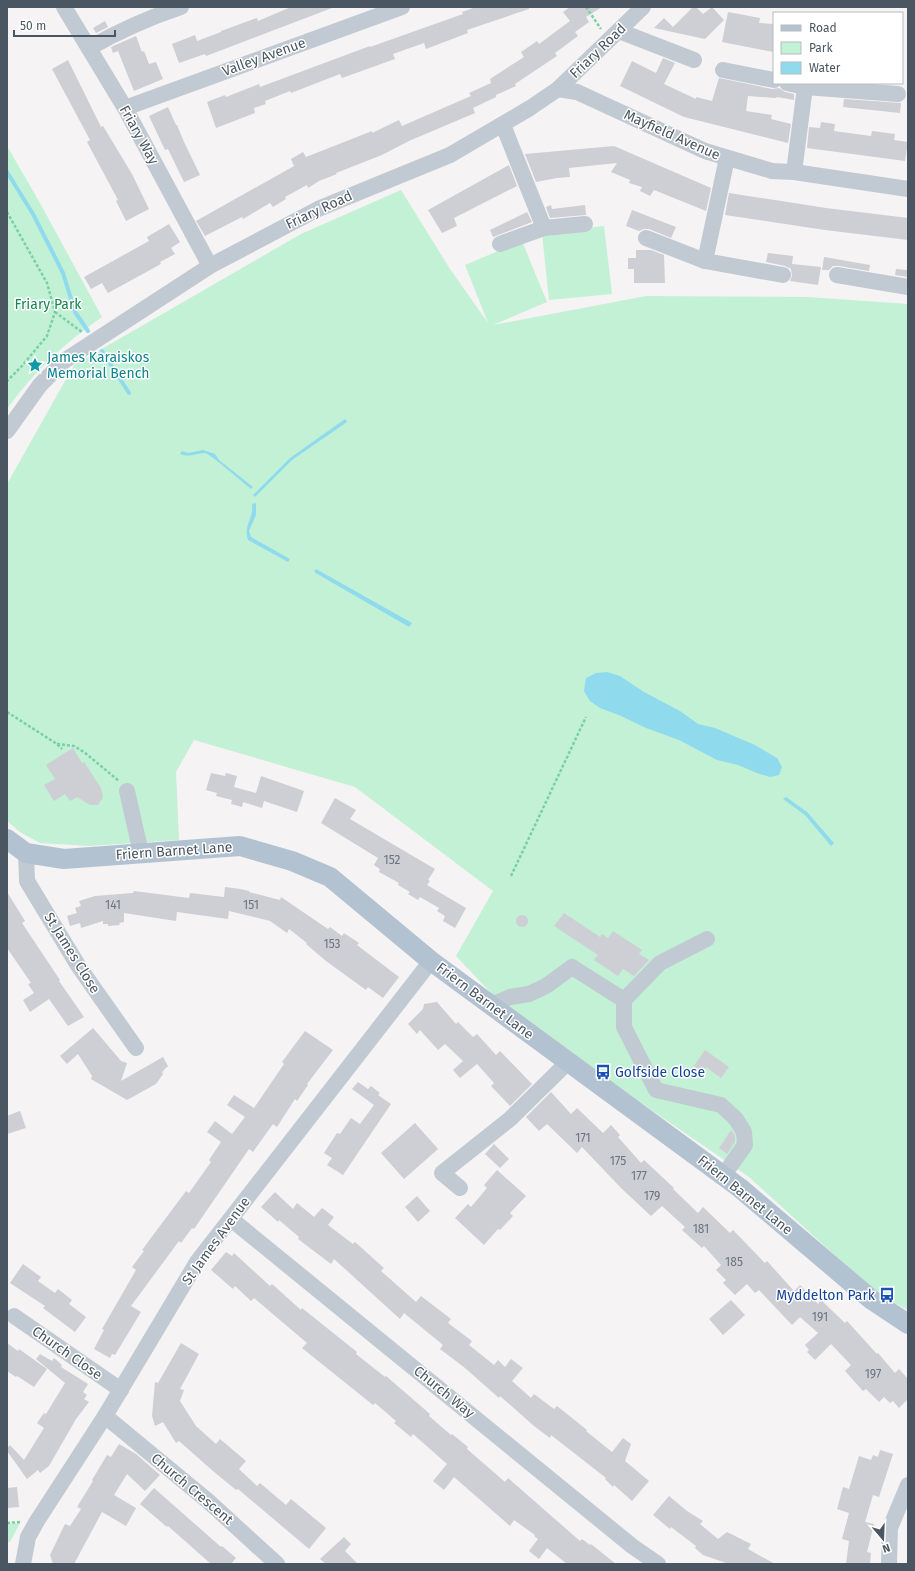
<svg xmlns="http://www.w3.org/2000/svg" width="915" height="1571" viewBox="0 0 915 1571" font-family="'Fira Sans',sans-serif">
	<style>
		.green { fill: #c3f1d5 }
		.water { fill: #90daee }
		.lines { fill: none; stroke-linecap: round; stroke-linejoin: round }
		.stream { stroke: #90daee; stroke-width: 4 }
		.building { fill: #cdcfd5 }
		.path { stroke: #7ad0a6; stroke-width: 2.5; stroke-dasharray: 3 2; stroke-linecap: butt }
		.minor { stroke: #c1cad2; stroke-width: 16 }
		.major { stroke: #b3c2d1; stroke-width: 20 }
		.labels { text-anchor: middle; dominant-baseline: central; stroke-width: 3; stroke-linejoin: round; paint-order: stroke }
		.number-label { font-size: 12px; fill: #6b747e }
		.street-label { font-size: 14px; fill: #4a5661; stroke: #fff }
		.park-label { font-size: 14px; fill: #17864f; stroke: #fff }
		.culture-label { font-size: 14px; fill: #0d838f; stroke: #fff; text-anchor: start }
		.transit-label { font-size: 14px; fill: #164399; stroke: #fff; text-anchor: start }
	</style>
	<rect width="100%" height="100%" fill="#f5f3f3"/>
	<g class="green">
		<path d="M7 146 41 205 102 317C66 342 32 373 7 409Z"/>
		<polygon points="401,190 450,269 488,323 465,265 522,241 547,302 493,325 646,296 808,297 908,304 908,1310 874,1291 749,1177 509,1012 456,956 493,891 355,787 194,740 176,772 179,840 89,846 40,843 20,832 7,821 7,484 74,365 301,234"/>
		<polygon points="604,226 612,294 549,300 542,233"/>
		<polygon points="20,1523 10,1542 7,1542 7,1524"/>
	</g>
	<g class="water">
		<polygon points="345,419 347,422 292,460 255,497 253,495 290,458"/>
		<path d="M203 450 215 454 219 460 253 487 251 489C245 484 209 453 205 453 196 453 190 458 180 454L182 451 188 453Z"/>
		<path d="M256 503V515L249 531 251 537 290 559 288 562 248 540C243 525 254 519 252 504Z"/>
		<polygon points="316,569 412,623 409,627 314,572"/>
		<polygon points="607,672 620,676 644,692 680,711 698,724 715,728 755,745 777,758 782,767 779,775 770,777 757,773 738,765 717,760 679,740 646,728 621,716 600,708 590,701 584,691 586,678 596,673"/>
		<polygon points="786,797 807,812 834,843 831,846 805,815 783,799"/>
	</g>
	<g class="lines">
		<g class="stream">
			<polyline points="7,172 33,214 63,273 75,312 88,331"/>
			<polyline points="102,351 129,393"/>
		</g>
	</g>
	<g class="building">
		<polygon points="291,7 332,8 206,56 205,54 179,63 172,44 195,35 197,41 221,32 221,31 257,18 258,21"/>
		<polygon points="476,7 529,7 529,9 467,30 468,33 426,49 424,43 393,54 395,59 342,78 340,74 291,93 290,91 265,101 266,104 254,108 255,113 216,128 207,102 225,95 226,97 259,84 260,87 370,46 370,47 463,14 462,12"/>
		<polygon points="570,7 602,7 586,17 589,22 575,32 578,36 555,53 557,56 515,84 516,86 496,95 496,97 473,108 475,113 409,141 382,155 336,173 337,174 319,181 308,188 307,185 285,197 286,199 273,207 270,203 243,219 242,217 205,236 196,221 294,166 291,159 303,152 306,157 372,131 372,133 399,120 402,126 471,96 469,93 491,83 490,79 524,57 521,52 537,41 539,44 570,21 563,12"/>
		<polygon points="693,7 696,7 703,14 712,7 724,20 705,39 654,28 664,18 673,27"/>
		<polygon points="728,12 760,18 759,23 774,24 773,52 722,42"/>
		<polygon points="105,21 108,27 96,33 93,28"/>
		<polygon points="136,36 142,52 144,51 149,64 156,62 163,79 134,91 118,51 113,53 111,47"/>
		<polygon points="663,58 675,63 664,84 696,99 696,97 712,101 719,78 772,89 779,88 785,92 794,94 794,100 777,97 776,98 748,96 746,111 772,115 771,119 791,124 788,143 684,117 620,86 632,61 656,73"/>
		<polygon points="68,60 101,127 103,126 132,174 149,209 126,221 116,201 118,200 87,142 90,140 52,69"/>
		<polygon points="844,99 901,103 900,113 843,107"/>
		<polygon points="168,107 176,125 177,125 184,142 200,175 184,182 168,149 165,150 149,116"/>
		<polygon points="821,122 835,124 834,131 871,136 872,131 895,134 894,140 908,142 905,161 807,148 809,127 820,128"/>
		<polygon points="614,146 711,188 706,211 654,190 650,196 640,191 642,187 629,183 630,180 611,172 617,163 569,168 570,177 557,178 536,182 525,154"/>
		<polygon points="509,165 517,186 454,218 457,226 442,233 428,210"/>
		<polygon points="729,193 826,208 908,218 908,240 825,230 725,215"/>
		<polygon points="551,205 552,209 585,205 586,215 550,218 546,207"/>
		<polygon points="632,210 676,227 671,238 649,229 644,229 639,231 626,226"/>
		<polygon points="527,212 532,222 493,237 490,230"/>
		<polygon points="169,224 180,242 171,248 175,254 160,262 161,264 108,293 102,283 91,289 84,277 149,241 147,237"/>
		<polygon points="636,250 651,250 664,255 665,283 634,283 634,269 628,269 628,258 636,258"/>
		<polygon points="768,253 793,256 792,264 821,267 818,285 790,281 792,276 791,269 785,266 766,262"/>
		<polygon points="824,257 870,265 869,271 839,266 833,266 829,270 822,270"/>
		<polygon points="896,269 908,270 908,277 895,275"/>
		<polygon points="73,748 82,763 84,762 101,788 103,797 98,805 90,805 77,797 70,801 65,794 54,801 44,785 55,779 46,765"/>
		<polygon points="211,773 225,776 226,773 237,776 234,787 256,793 261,776 304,791 297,812 264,801 262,808 243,802 242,807 231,804 232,800 216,796 217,793 206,790"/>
		<polygon points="335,798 356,810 350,819 435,869 428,880 430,881 427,885 466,908 455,928 443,921 445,916 437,911 439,908 420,897 418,900 408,894 410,892 398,885 399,883 379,872 380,869 374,865 378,858 321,823"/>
		<polygon points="225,887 240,889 249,891 249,892 280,900 281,897 328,929 330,927 342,936 344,933 359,943 357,945 399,977 383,998 368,987 366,990 326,961 306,944 307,943 289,929 287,933 270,921 229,911 228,919 177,912 176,921 124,913 124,922 119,923 120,925 108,926 108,924 103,924 103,921 81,928 80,923 70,926 67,916 77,913 75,908 81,906 79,901 95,896 133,893 134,891 189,898 190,893 224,897"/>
		<polygon points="7,892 25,921 22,923 60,980 59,981 84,1017 68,1026 49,999 30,1012 23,1000 34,993 28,984 31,983 7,948"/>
		<polygon points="564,913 600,937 602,934 608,938 613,931 642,950 639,954 649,960 634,976 623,969 618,976 594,960 598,955 554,926"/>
		<circle cx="522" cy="921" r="6"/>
		<polygon points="437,1002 456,1024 458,1022 473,1037 477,1034 496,1055 500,1051 532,1084 510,1106 491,1086 494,1083 477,1064 460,1078 453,1070 463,1061 445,1044 438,1050 420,1030 417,1034 408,1024 423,1009 424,1004"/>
		<polygon points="93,1028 121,1061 127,1063 121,1081 163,1057 168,1066 162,1072 163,1074 156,1084 127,1100 91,1079 92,1076 78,1054 67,1064 60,1056"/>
		<polygon points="305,1031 333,1050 307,1084 308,1085 297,1101 295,1099 277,1127 273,1124 253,1152 249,1149 194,1229 192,1228 181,1243 179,1241 131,1306 141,1312 115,1355 112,1354 110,1358 94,1349 104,1330 102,1329 136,1270 132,1267 144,1251 142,1250 186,1191 189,1193 211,1162 209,1160 221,1142 207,1132 215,1121 232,1134 245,1117 227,1105 234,1095 254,1108 284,1064 282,1062"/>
		<polygon points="705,1050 729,1067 721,1078 706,1067 702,1072 694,1066"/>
		<polygon points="358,1082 368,1089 371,1086 380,1093 378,1095 391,1104 343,1175 327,1165 332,1158 324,1153 337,1133 340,1134 351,1118 360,1124 374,1105 352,1089"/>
		<polygon points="551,1092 571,1114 577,1108 603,1133 611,1125 620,1135 618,1137 641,1163 644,1160 674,1188 673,1189 698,1213 703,1207 730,1233 733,1230 765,1263 767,1261 794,1291 800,1285 818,1304 821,1300 845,1323 847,1321 877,1354 878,1353 895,1373 899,1369 908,1379 908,1399 899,1408 893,1401 890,1403 884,1397 879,1402 866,1389 863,1391 845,1371 851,1365 831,1344 815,1360 807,1352 809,1350 805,1345 818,1333 800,1317 792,1325 759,1290 755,1293 747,1284 735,1295 723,1283 726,1280 716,1270 721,1265 704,1246 702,1248 682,1230 685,1227 662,1206 651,1216 621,1188 582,1147 577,1153 547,1124 539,1131 526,1117"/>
		<polygon points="20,1111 26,1128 7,1134 7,1116"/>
		<polygon points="415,1123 438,1149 404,1179 381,1153"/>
		<polygon points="731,1130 735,1135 735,1142 727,1154 719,1148"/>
		<polygon points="494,1144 509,1159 500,1168 485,1154"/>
		<polygon points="497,1170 526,1196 510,1213 513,1216 500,1230 498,1229 484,1245 455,1218 468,1204 471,1207 487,1188 484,1185"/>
		<polygon points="275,1192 293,1209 297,1203 314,1217 322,1208 334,1217 328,1225 353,1244 355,1242 384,1268 381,1271 416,1302 421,1296 451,1319 448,1323 472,1341 469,1345 494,1365 498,1360 505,1367 511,1359 523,1368 512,1381 531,1398 534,1394 554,1409 557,1406 587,1430 586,1431 612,1452 623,1438 631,1444 625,1461 649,1481 632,1501 614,1485 613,1487 605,1479 606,1478 551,1435 550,1438 534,1426 500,1396 499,1398 465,1368 440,1349 443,1345 404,1313 400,1319 334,1259 331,1264 298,1239 299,1237 279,1220 278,1222 261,1207"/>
		<polygon points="417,1196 430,1211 418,1222 405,1207"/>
		<polygon points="226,1252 232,1256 234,1253 270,1286 272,1284 301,1310 302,1308 357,1352 356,1354 385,1377 386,1376 430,1414 429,1416 451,1435 452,1434 468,1447 467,1449 505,1482 508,1478 580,1541 582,1539 590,1545 591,1544 616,1564 567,1564 547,1548 539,1559 529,1551 538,1539 534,1536 535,1535 514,1520 510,1526 454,1477 444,1490 433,1481 447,1464 413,1434 411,1437 394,1423 396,1421 375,1403 373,1405 302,1348 307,1343 254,1298 251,1301 235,1286 233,1289 211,1270"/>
		<polygon points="23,1264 41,1277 38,1281 55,1293 58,1289 72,1300 69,1304 86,1317 75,1332 43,1308 45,1306 10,1283"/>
		<polygon points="731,1300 745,1315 723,1335 709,1319"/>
		<polygon points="7,1343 18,1351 19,1349 47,1369 34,1387 17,1376 16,1377 7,1371"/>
		<polygon points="181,1343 199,1354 180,1389 184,1390 180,1401 196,1426 216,1444 220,1439 246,1461 239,1469 257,1486 260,1483 286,1505 291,1499 326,1528 309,1549 238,1489 236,1490 213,1471 179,1441 176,1443 163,1422 155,1426 152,1416 155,1382 158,1383"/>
		<polygon points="40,1354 52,1361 54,1358 62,1365 61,1367 88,1384 83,1392 87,1395 84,1399 89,1402 76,1419 49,1466 40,1473 38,1470 27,1479 7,1451 7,1448 10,1445 24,1460 44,1428 37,1423 44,1413 46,1414 65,1383 36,1359"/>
		<polygon points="119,1444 136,1454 160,1475 145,1491 127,1474 114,1495 136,1508 126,1526 102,1512 74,1564 53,1564 50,1555 65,1524 70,1526 81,1509 77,1507 93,1481 92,1480 107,1455 111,1457"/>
		<polygon points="880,1450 893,1454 879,1497 873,1495 865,1522 874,1524 867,1552 871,1553 870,1564 846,1564 849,1541 842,1539 849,1513 837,1509 843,1487 849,1489 859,1456 871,1460 873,1455 878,1457"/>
		<polygon points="17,1487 19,1507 7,1508 7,1488"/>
		<polygon points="154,1488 221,1547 222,1546 236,1558 231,1564 211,1564 168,1526 167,1527 140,1504"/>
		<polygon points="669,1496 687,1511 703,1521 700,1524 718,1539 727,1532 751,1544 748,1549 775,1564 729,1564 703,1555 695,1548 696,1546 671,1527 670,1529 653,1515"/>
		<polygon points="344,1537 351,1544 345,1551 358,1564 326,1564 320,1559"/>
	</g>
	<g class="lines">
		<g class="path">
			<polyline points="586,7 601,29"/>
			<polyline points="7,212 47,283 55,312 47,336 21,367 7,381"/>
			<polyline points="55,312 82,332"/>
			<polyline points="7,712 57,744 62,749"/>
			<polyline points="57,744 74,746 84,752 119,781"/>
			<polyline points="511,876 586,717"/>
			<polyline points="7,1523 20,1522"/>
		</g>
		<g class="minor">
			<polyline points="64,7 125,108 210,266"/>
			<polyline points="619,31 694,60"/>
			<path d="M89 48C119 31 148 18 181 7"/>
			<polyline points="723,70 774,80"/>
			<polyline points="787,83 805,87 898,94"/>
			<polyline points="558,89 577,92 705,151 772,171 794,172 908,189"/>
			<polyline points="125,108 402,7"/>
			<polyline points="503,125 544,228"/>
			<polyline points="794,172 805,87"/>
			<polyline points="646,238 705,261 783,275"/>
			<polyline points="500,244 544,228 585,224"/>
			<polyline points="705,261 727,158"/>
			<polyline points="837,275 908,287"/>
			<polyline points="7,431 40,385 64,361 210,266 318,209 450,155 530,108 558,89 643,7"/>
			<polyline points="127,791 141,853"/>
			<polyline points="26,853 27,881 79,967 136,1048"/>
			<polyline points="707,939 660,963 624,1000 624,1027 656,1090 721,1105 736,1119 744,1132 745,1145 723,1176"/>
			<polyline points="491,1005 510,997 529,994 546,986 572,967 624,1000"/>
			<polyline points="460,1188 442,1173 510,1119 568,1062"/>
			<polyline points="231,1219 632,1546 658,1564"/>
			<polyline points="14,1316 121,1390"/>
			<polyline points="105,1416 208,1501 277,1564"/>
			<polyline points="23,1564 28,1537 37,1521 105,1416 197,1262 431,961"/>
			<polyline points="889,1564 890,1528 908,1485"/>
		</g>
		<polyline class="major" points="7,839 26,853 64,859 240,846 292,861 330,877 431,961 740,1188 872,1300 908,1324"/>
	</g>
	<defs>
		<g id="sight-bare" transform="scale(1.2)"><path d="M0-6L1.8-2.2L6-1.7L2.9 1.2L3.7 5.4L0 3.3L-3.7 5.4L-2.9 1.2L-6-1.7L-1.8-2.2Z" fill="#0f9aa8" stroke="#fff" stroke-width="2.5" paint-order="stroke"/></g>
		<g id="bus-bare" transform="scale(1.2)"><path d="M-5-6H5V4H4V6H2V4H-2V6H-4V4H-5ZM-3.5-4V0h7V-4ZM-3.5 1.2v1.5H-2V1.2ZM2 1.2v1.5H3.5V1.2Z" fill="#1a4fb4" stroke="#fff" stroke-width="2.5" paint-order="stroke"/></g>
	</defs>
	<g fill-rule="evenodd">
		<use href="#sight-bare" x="35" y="365"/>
		<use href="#bus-bare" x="603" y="1072"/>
		<use href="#bus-bare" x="887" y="1295"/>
	</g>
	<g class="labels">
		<g class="number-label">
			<text x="392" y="860">152</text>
			<text x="113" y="905">141</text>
			<text x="251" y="905">151</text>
			<text x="332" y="944">153</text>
			<text x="583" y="1138">171</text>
			<text x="618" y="1161">175</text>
			<text x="639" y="1176">177</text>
			<text x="652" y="1196">179</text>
			<text x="701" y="1229">181</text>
			<text x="734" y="1262">185</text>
			<text x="820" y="1317">191</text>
			<text x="873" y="1374">197</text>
		</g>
		<g class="street-label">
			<text transform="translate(598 51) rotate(-44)">Friary Road</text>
			<text transform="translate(264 57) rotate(-20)">Valley Avenue</text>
			<text transform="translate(139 135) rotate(61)">Friary Way</text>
			<text transform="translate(672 135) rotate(24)">Mayfield Avenue</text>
			<text transform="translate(319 210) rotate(-25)">Friary Road</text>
			<text transform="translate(174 851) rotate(-4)">Friern Barnet Lane</text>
			<text transform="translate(72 953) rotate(58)">St James Close</text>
			<text transform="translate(485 1001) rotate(37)">Friern Barnet Lane</text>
			<text transform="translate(745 1195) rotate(39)">Friern Barnet Lane</text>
			<text transform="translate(216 1241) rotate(-54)">St James Avenue</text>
			<text transform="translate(67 1353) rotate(35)">Church Close</text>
			<text transform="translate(444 1392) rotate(39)">Church Way</text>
			<text transform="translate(192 1489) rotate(40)">Church Crescent</text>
		</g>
		<g class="park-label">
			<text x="48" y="304">Friary Park</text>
		</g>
		<g class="culture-label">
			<text x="47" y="357">James Karaiskos<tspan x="47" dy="16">Memorial Bench</tspan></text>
		</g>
		<g class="transit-label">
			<text x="615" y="1072">Golfside Close</text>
			<text x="875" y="1295" text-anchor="end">Myddelton Park</text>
		</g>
	</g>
	<rect width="915" height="1571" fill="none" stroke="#4a5661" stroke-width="16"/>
	<rect x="773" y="12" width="130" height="72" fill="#ffffff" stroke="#b7bbc0"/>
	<rect x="781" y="25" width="20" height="6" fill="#b3c2d1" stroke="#b7bbc0"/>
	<text x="809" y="32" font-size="12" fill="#4a5661">Road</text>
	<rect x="781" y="42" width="20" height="12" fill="#c3f1d5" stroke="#b7bbc0"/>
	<text x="809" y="52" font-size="12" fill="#4a5661">Park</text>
	<rect x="781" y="62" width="20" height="12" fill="#90daee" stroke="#b7bbc0"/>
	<text x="809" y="72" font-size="12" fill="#4a5661">Water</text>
	<g transform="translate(883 1539) rotate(161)" stroke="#ffffff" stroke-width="3" paint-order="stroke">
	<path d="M0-3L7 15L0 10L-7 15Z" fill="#4a5661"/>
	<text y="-6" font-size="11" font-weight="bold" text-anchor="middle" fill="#4a5661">N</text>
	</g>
	<path d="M14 30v6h101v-6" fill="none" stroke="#4a5661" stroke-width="2"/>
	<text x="20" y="30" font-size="12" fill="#4a5661" stroke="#ffffff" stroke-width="3" paint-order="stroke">50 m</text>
</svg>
